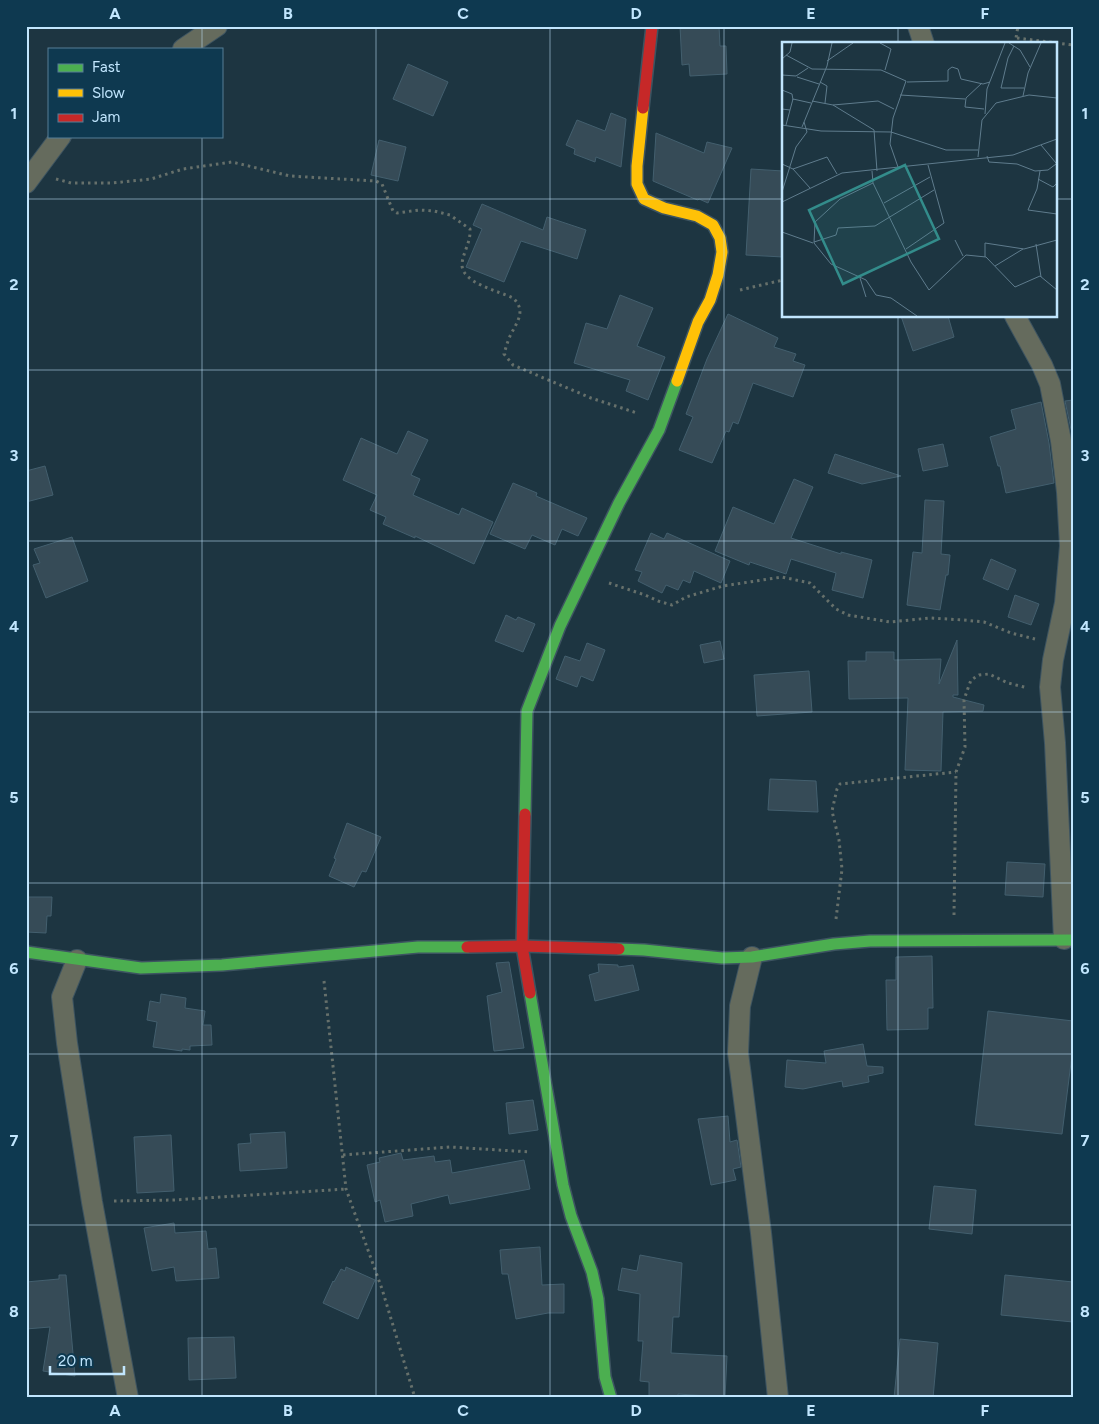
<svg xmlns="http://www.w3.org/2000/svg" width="1099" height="1424" viewBox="0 0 1099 1424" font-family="Figtree,sans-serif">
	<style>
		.building { fill: #364b57; stroke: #435f6e }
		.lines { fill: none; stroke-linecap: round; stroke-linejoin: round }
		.street-casing { stroke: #3d5461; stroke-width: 22 }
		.fast-casing { stroke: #3d5461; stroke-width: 14 }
		.slow-casing { stroke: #3d5461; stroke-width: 14 }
		.jam-casing { stroke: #3d5461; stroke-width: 14 }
		.path { stroke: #66706b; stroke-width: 3; stroke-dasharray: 2.5 4; stroke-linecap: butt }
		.street { stroke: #656b5d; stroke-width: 20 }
		.fast { stroke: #4caf50; stroke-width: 11 }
		.slow { stroke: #ffc107; stroke-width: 11 }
		.jam { stroke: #c62828; stroke-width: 11 }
		.grid { fill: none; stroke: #c1e6fe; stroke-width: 1; stroke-opacity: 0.55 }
		.inset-road { fill: none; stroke: #5f7c8d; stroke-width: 1 }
		.view { fill: #338c8b; fill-opacity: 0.15; stroke: #338c8b; stroke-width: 2.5 }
		.inset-edge { fill: none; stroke: #c1e6fe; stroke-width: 2.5 }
		.neatline { fill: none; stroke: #c1e6fe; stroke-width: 2 }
		.grid-label { font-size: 16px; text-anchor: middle; font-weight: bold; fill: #c1e6fe }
	</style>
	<rect width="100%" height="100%" fill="#1d3541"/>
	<g class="building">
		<polygon points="680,26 719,26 720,46 726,46 727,74 690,76 689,64 682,65"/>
		<polygon points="408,64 448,82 433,116 393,99"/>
		<polygon points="611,113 626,119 621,167 596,157 595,162 574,154 575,149 566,145 577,120 605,131"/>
		<polygon points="656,133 704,153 707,142 732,148 708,203 699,199 698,200 695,199 653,181"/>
		<polygon points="379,140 406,147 398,181 371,175"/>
		<polygon points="751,169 783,171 783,257 746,255"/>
		<polygon points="482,204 543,230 547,217 586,230 577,259 521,241 504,282 466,267 482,229 473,225"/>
		<polygon points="620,295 653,308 637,346 665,357 648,400 626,391 630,380 574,363 586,323 607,329"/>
		<polygon points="728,314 778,338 774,347 796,354 793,361 805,365 793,397 753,383 738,424 733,422 729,432 726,431 712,463 679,450 693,417 686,414 707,359"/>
		<polygon points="901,316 948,316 954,337 913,351"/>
		<polygon points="1073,400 1073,439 1065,401"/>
		<polygon points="1041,402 1049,443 1054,483 1006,493 1000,466 998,466 990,437 1016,429 1011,410"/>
		<polygon points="408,431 428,440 411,475 420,479 413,495 459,515 462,508 493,522 474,564 415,536 415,538 383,524 386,517 370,510 377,495 343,480 361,438 397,454"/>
		<polygon points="943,444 948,466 923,471 918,449"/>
		<polygon points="835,454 901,476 862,484 828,473"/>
		<polygon points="45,466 53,495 26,502 26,471"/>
		<polygon points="794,479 813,487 791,538 841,554 841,552 872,560 863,598 832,590 836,573 791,559 786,574 750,562 749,565 715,551 733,507 774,524"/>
		<polygon points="513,483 537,493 536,496 587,518 578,536 562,529 555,545 532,535 525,549 490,534"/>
		<polygon points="925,500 944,501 941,554 950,555 948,575 946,575 940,610 907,605 913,552 922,553"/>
		<polygon points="651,533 664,539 667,533 730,561 721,583 694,571 690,583 683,580 678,590 666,585 662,593 638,581 642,572 635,570"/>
		<polygon points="72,537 88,581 46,598 33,565 40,563 34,549"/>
		<polygon points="991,559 1016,570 1008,590 983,579"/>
		<polygon points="1015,595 1039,604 1031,625 1008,617"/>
		<polygon points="506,615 516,620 518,617 535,624 523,652 495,641"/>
		<polygon points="957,640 958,695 953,695 953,697 984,705 983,711 943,712 941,771 905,770 908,698 849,699 848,661 866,661 866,652 894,652 894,660 941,659 939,684"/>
		<polygon points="720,641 724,659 704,663 700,645"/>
		<polygon points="587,643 605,650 593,681 581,676 577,687 556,679 565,656 580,661"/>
		<polygon points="809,671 812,712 757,716 754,675"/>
		<polygon points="770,779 816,781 818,812 768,810"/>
		<polygon points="347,823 381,837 366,872 362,871 354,887 329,876 336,859 334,858"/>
		<polygon points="1007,862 1045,864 1043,897 1005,895"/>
		<polygon points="26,897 52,897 51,916 47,916 46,933 26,932"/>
		<polygon points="932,956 933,1008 928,1008 928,1029 887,1030 886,980 896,980 896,957"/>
		<polygon points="509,962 524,1048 494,1051 487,996 502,992 496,963"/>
		<polygon points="598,964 618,965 618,967 633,965 639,990 595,1001 589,975 599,972"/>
		<polygon points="161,994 186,998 185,1008 205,1011 203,1025 211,1025 212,1045 190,1046 190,1050 182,1049 182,1051 153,1047 157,1022 147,1020 150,1001 160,1003"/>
		<polygon points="988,1011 1073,1021 1073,1047 1062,1134 975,1125"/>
		<polygon points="863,1044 867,1066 883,1067 883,1073 868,1076 869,1082 843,1087 842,1081 803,1089 785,1087 787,1060 826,1063 824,1051"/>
		<polygon points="533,1100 538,1130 509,1134 506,1103"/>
		<polygon points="728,1116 730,1142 737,1140 741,1167 733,1169 736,1180 711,1185 698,1119"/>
		<polygon points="285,1132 287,1168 240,1171 238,1144 251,1143 250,1134"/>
		<polygon points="171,1135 174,1191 137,1193 134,1137"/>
		<polygon points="401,1153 403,1160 434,1156 435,1162 450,1160 452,1173 524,1160 530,1189 450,1204 448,1195 411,1204 413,1216 385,1222 380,1200 375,1202 367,1165 380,1162 379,1158"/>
		<polygon points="934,1186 976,1190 972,1234 929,1229"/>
		<polygon points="174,1223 175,1233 206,1231 208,1249 216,1248 219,1278 176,1281 174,1267 152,1271 144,1228"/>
		<polygon points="540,1247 542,1285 564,1284 564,1313 548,1313 516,1319 508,1274 502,1274 500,1250"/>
		<polygon points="640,1255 682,1263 679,1317 673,1317 671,1353 727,1356 725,1397 678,1394 678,1398 649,1398 649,1382 640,1381 643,1341 638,1341 640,1294 618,1290 622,1268 637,1271"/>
		<polygon points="346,1267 375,1280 358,1319 323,1303 333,1281 334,1282 341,1269 345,1271"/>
		<polygon points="59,1275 66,1275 75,1376 43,1371 50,1327 26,1329 26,1282 59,1279"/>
		<polygon points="1005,1275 1073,1282 1073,1322 1001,1315"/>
		<polygon points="234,1337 236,1378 189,1380 188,1338"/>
		<polygon points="900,1339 938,1343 933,1398 894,1398"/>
	</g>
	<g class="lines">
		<g class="street-casing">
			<g id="street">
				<polyline points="918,26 924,44"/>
				<polyline points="183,49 217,26"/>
				<polyline points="26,183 61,136"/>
				<polyline points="1015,316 1042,365 1050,384 1061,441 1067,492 1070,546 1065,603 1053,660 1050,687 1055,743 1064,939"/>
				<polyline points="752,957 740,1006 738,1053 761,1233 778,1398"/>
				<polyline points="77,960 62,997 67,1043 92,1202 128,1398"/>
			</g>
		</g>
		<g class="fast-casing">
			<g id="fast">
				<polyline points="525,814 527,711 560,626 619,503 659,430 677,381"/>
				<polyline points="619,949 644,950 722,958 752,957 834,944 870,941 1073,940"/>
				<polyline points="26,952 141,968 222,965 418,947 467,947"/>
				<polyline points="530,993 563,1185 571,1216 592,1272 598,1299 605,1377 611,1398"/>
			</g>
		</g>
		<g class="slow-casing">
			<polyline id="slow" points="643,108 637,166 637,184 644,199 664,208 697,216 713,225 720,238 722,252 718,275 710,300 698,322 677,381"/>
		</g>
		<g class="jam-casing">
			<g id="jam">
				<polyline points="643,108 652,26"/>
				<polyline points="525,814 522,946 530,993"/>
				<polyline points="467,947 522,946 619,949"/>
			</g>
		</g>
		<g class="path">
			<polyline points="1017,38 1073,45"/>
			<polyline points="1015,44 1018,26"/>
			<path d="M56 179 71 183H112L151 179 183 169 232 162 290 176 376 181 382 184 393 211 397 213 419 210 434 211 450 215 470 229C471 242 463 252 462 264 461 283 499 291 513 298 526 310 518 321 511 334 508 340 506 347 504 354L513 365 591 398 637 413"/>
			<polyline points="740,290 783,280"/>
			<polyline points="609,583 645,595 658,601 672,605 686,597 723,586 782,577 810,583 836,609 848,615 890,622 930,618 964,620 984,622 1011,633 1035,639"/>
			<polyline points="954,915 956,772 965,747 964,700 967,691 971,680 979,675 989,674 1008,683 1028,688"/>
			<polyline points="836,919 842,869 839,840 832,811 837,789 840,784 956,772"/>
			<polyline points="324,981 346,1189 382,1289 415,1398"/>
			<polyline points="343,1155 450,1147 531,1152"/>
			<polyline points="114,1201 174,1200 346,1189"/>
		</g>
		<use href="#street" class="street"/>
		<use href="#fast" class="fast"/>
		<use href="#slow" class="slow"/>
		<use href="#jam" class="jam"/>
	</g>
	<path class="grid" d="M202 26V49M376 26V1398M550 26V1398M724 26V1398M898 26V44M202 136V1398M26 199H783M1055 199H1073M898 316V1398M26 370H1073M26 541H1073M26 712H1073M26 883H1073M26 1054H1073M26 1225H1073"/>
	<g transform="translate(782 42)">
		<rect width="275" height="275" fill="#1d3541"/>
		<path class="inset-road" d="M98 1 109 7 103 28M227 1 238 8 248 25M232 4 226 16 219 46H242M4 13 30 27 99 28 124 39 111 76 108 102 116 125M0 17 8 10 10 1M45 19 71 1M0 33 14 34 26 26M15 35 37 42M38 40 45 44 43 61M125 40 166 39V28L170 25 176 27 179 37 201 42 208 40M200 41 184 56 183 65 202 67M0 48 10 52 11 58M118 53 183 57M241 54 246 31 259 1M30 59 51 63 92 88 95 129M51 63 96 59 112 67M0 67 8 68 11 57 29 61M203 72 205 47 223 1M0 83 39 89 109 90 164 108H196M4 83 8 68M20 85 45 24 50 1M259 103 274 121M205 114 207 120 235 122 253 129 266 128 274 122M196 115 200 78 214 61 247 53 275 56M0 122 11 127 28 146M11 127 45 115 55 132M90 129 91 141 129 220 147 248 184 213 204 215 233 245 258 234 275 248M258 129 255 147 246 168 275 172M256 137 271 145 275 141M91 141 58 157 33 180 32 201 49 222 84 238 94 253 109 256 135 274M0 150 14 105 25 90 22 80M0 160 60 131 231 113 275 97M102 161 148 135M0 190 31 201M173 198 181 214M32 200 54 193 56 186 93 184 152 148M254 202 259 235M124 207 162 181 146 123M203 215V201L242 207 275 198M213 224 241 207M78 236 84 255"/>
		<path class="view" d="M123 123 157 197 61 242 27 168Z"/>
		<rect width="275" height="275" class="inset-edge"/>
	</g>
	<rect width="1099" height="1424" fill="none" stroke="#0e3950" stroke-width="55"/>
	<rect x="48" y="48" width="175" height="90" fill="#0e3950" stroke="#567e96"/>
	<rect x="58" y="64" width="25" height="8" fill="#4caf50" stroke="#567e96"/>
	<text x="92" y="72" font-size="15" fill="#c1e6fe">Fast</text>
	<rect x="58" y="89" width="25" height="8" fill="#ffc107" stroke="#567e96"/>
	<text x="92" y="98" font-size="15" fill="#c1e6fe">Slow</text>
	<rect x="58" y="114" width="25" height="8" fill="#c62828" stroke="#567e96"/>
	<text x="92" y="122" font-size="15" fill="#c1e6fe">Jam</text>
	<path d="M50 1366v8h74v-8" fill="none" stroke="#c1e6fe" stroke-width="2.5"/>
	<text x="58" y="1366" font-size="15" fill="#c1e6fe" stroke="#0e3950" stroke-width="4" paint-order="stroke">20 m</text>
	<rect x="28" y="28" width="1044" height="1368" class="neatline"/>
	<g class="grid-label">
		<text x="115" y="19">A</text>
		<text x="288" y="19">B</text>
		<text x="463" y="19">C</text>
		<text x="636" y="19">D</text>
		<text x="811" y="19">E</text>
		<text x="985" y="19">F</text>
		<text x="14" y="119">1</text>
		<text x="1085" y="119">1</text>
		<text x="14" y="290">2</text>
		<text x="1085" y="290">2</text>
		<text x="14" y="461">3</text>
		<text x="1085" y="461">3</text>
		<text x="14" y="632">4</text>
		<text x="1085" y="632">4</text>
		<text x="14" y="803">5</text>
		<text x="1085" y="803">5</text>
		<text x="14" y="974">6</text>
		<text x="1085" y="974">6</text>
		<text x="14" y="1146">7</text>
		<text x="1085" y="1146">7</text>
		<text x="14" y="1317">8</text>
		<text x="1085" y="1317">8</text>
		<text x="115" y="1416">A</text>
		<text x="288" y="1416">B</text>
		<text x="463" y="1416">C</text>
		<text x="636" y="1416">D</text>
		<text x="811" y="1416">E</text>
		<text x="985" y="1416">F</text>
	</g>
</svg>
